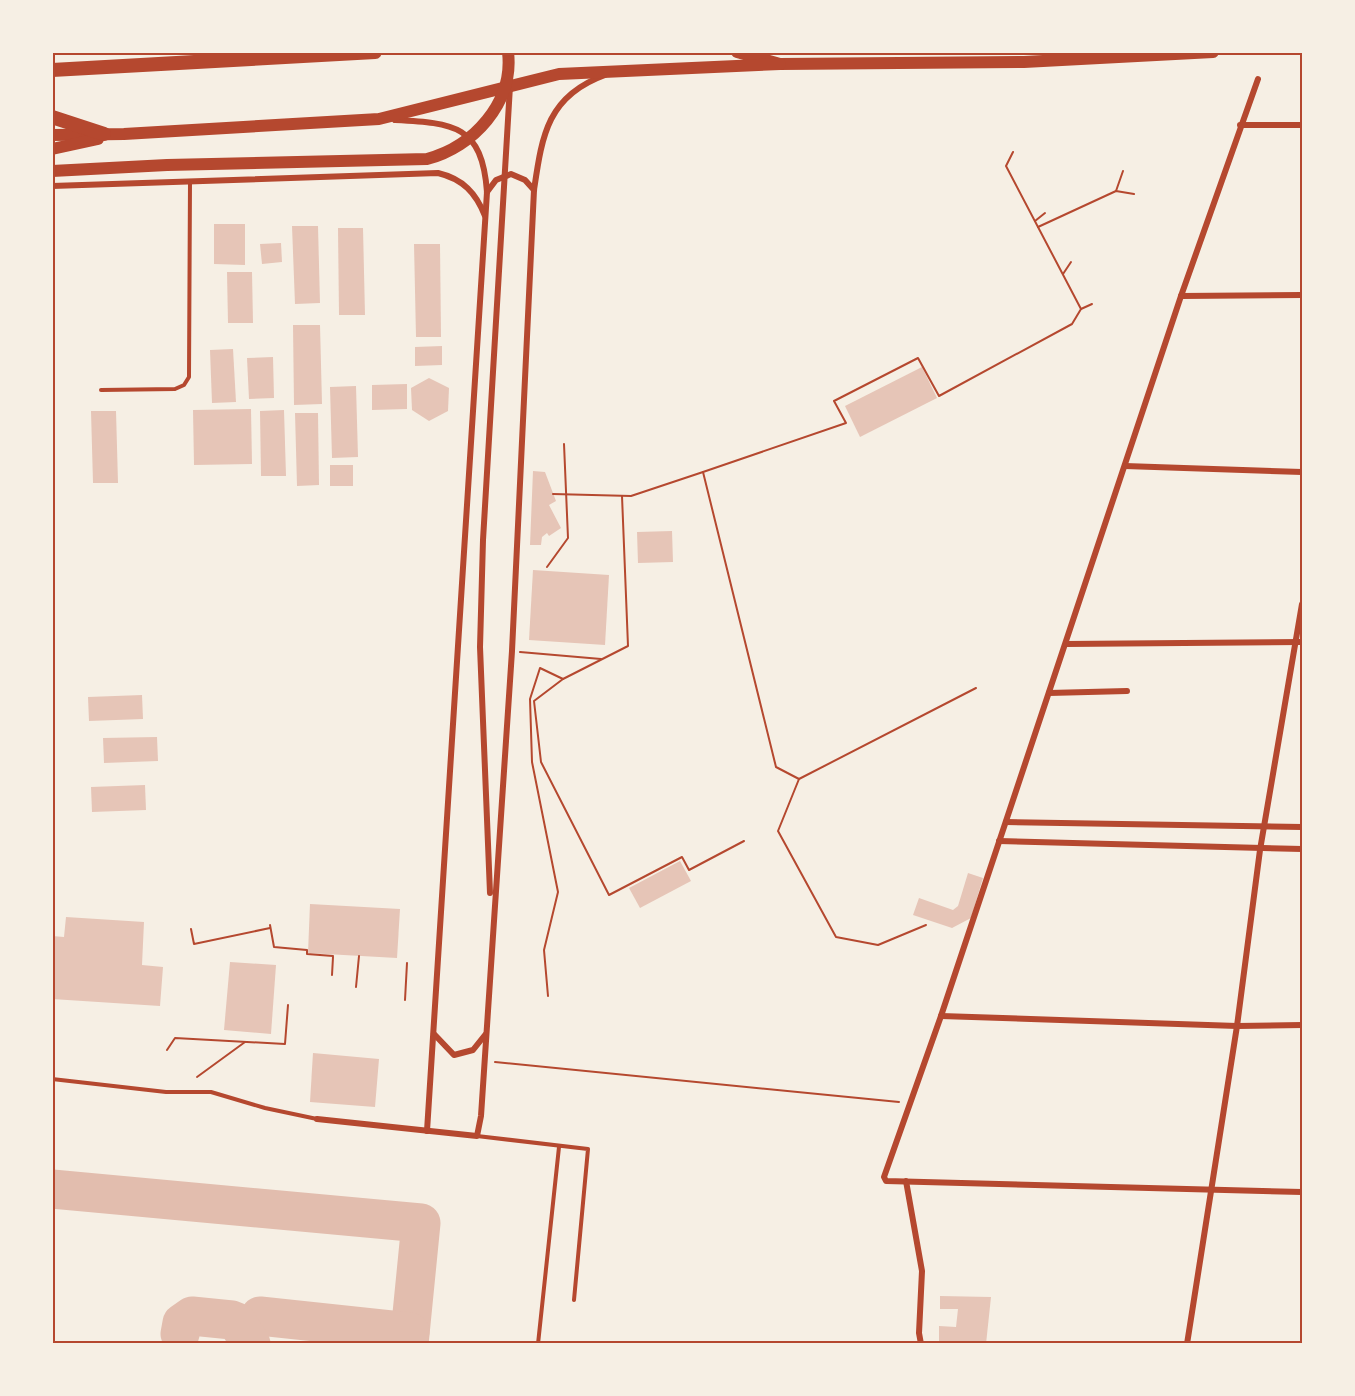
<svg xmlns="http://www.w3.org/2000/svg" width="1355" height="1396" viewBox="0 0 1355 1396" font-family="Lato,sans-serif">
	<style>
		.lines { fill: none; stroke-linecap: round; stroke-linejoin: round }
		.taxiway { stroke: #e2bdae; stroke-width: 39 }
		.building { fill: #e6c5b7 }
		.path { stroke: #b5482f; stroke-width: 2 }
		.service { stroke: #b5482f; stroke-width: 4 }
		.minor { stroke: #b5482f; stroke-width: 6 }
		.primary { stroke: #b5482f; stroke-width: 12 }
		.trunk { stroke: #b5482f; stroke-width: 14 }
		.neatline { fill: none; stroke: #b5482f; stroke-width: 2 }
	</style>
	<rect width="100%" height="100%" fill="#f6efe4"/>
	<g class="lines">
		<g class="taxiway">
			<polyline points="52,1189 421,1223 409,1344"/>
			<polyline points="260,1316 410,1332"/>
			<polyline points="180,1334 182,1323 192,1316 232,1320 237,1322 251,1344"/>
		</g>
	</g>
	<g class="building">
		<polygon points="214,224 245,224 245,265 214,264"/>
		<polygon points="292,226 318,226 320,303 295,304"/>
		<polygon points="338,228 363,228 365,315 339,315"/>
		<polygon points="281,243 282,262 262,264 260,244"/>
		<polygon points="414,244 440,244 441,337 416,337"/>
		<polygon points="227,272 252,272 253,323 228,323"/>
		<polygon points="293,325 320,325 322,404 294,405"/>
		<polygon points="442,346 442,365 415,366 415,347"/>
		<polygon points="233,349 236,402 212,403 210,350"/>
		<polygon points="273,357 274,398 249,399 247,358"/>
		<polygon points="922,367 937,398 860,437 845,406"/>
		<polygon points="429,378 449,388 448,411 429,421 412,410 411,388"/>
		<polygon points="407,384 407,409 372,410 372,385"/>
		<polygon points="356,386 358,457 332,458 330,387"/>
		<polygon points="251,409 252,464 194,465 193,410"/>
		<polygon points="284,410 286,476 261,476 260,411"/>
		<polygon points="91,411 116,411 118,483 93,483"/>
		<polygon points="295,413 318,413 319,485 297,486"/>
		<rect x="330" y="465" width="23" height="21"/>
		<polygon points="533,471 545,472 556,501 549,505 561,528 549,536 547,533 542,537 541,545 530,545"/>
		<polygon points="672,531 673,562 638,563 637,532"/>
		<polygon points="533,570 609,575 605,645 529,640"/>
		<polygon points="142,695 143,719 89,721 88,697"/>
		<polygon points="157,737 158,761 104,763 103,738"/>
		<polygon points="145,785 146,810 92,812 91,787"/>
		<polygon points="680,861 691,881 640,908 629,888"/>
		<polygon points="968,873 983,878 971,918 952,928 913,915 919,898 953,910 958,906"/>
		<polygon points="310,904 400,909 397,958 308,953"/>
		<polygon points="66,917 144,922 142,965 163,967 160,1006 52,999 52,936 64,937"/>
		<polygon points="230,962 276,965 271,1034 224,1030"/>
		<polygon points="313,1053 379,1059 375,1107 310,1102"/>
		<polygon points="940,1296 991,1297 986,1344 939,1343 939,1326 956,1327 958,1309 940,1309"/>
	</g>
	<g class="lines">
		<g class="path">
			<polyline points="1116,191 1123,171"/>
			<polyline points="1035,221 1045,213"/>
			<polyline points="1038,227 1116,191 1134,194"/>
			<polyline points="1063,274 1071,262"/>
			<polyline points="1081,309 1092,304"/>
			<polyline points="553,494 631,496 703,472"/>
			<polyline points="547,567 568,538 564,444"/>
			<polyline points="520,652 601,659"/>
			<polyline points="563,679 534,701 541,762 609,895 682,857 689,870 744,841"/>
			<polyline points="976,688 799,779 776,767 703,472 846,423 834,401 918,358 939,396 1072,324 1081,309 1006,166 1013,152"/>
			<polyline points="799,779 778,831 836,937 878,945 926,925"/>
			<polyline points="270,925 274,947 307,950 307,954 333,956"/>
			<polyline points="191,929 194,944 270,928"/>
			<polyline points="332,975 333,957"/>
			<polyline points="356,987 359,956"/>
			<polyline points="548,996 544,950 558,892 532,762 530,699 540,668 563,679 628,646 622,496"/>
			<polyline points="405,1000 407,963"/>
			<polyline points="167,1050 175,1038 285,1044 288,1005"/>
			<polyline points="495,1062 899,1102"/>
			<polyline points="197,1077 245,1042"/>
		</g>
		<g class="service">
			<polyline points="52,53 64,52"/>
			<polyline points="101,390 175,389 184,385 189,377 190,182"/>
			<polyline points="52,1079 166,1092 211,1092 265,1108 317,1119"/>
			<polyline points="477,1136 588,1149 574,1300"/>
			<polyline points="538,1344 559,1147"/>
		</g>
		<g class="minor">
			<polyline points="1258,79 1181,296 941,1016 884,1177 886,1181 1302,1192"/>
			<path d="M395 120C454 123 482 125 487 192L427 1131"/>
			<polyline points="1240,125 1302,125"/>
			<path d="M52 186 438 173C463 179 476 193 485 216"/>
			<polyline points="487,192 496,180 511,174 525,180 534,190"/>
			<polyline points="1181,296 1302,295"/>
			<polyline points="1125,466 1302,472"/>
			<polyline points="1066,644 1302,642"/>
			<polyline points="1049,693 1127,691"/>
			<polyline points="1006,822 1302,827"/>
			<polyline points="999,841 1302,849"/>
			<polyline points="490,893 480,647 483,540 510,86"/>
			<polyline points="941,1016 1237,1026 1302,1025"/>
			<polyline points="434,1034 454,1055 473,1050 485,1035"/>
			<path d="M317 1119 477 1136 481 1116 512 651 534 190C542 136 547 96 605 75"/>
			<polyline points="906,1181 922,1271 919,1333 921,1344"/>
			<polyline points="1187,1344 1237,1026 1260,850 1302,604"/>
		</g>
		<g class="primary">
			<polyline points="737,52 780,64 1024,62 1213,52"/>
			<polyline points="52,135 124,134 379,119 559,74 780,64"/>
			<polyline points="52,149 98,139"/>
			<path d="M52 171 167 165 427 159C473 147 514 103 508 52"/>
		</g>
		<g class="trunk">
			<polyline points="52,70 375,52"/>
			<polyline points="52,117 104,134"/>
		</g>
	</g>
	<rect width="1355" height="1396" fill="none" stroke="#f6efe4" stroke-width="108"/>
	<rect x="54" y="54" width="1247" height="1288" class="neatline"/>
</svg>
